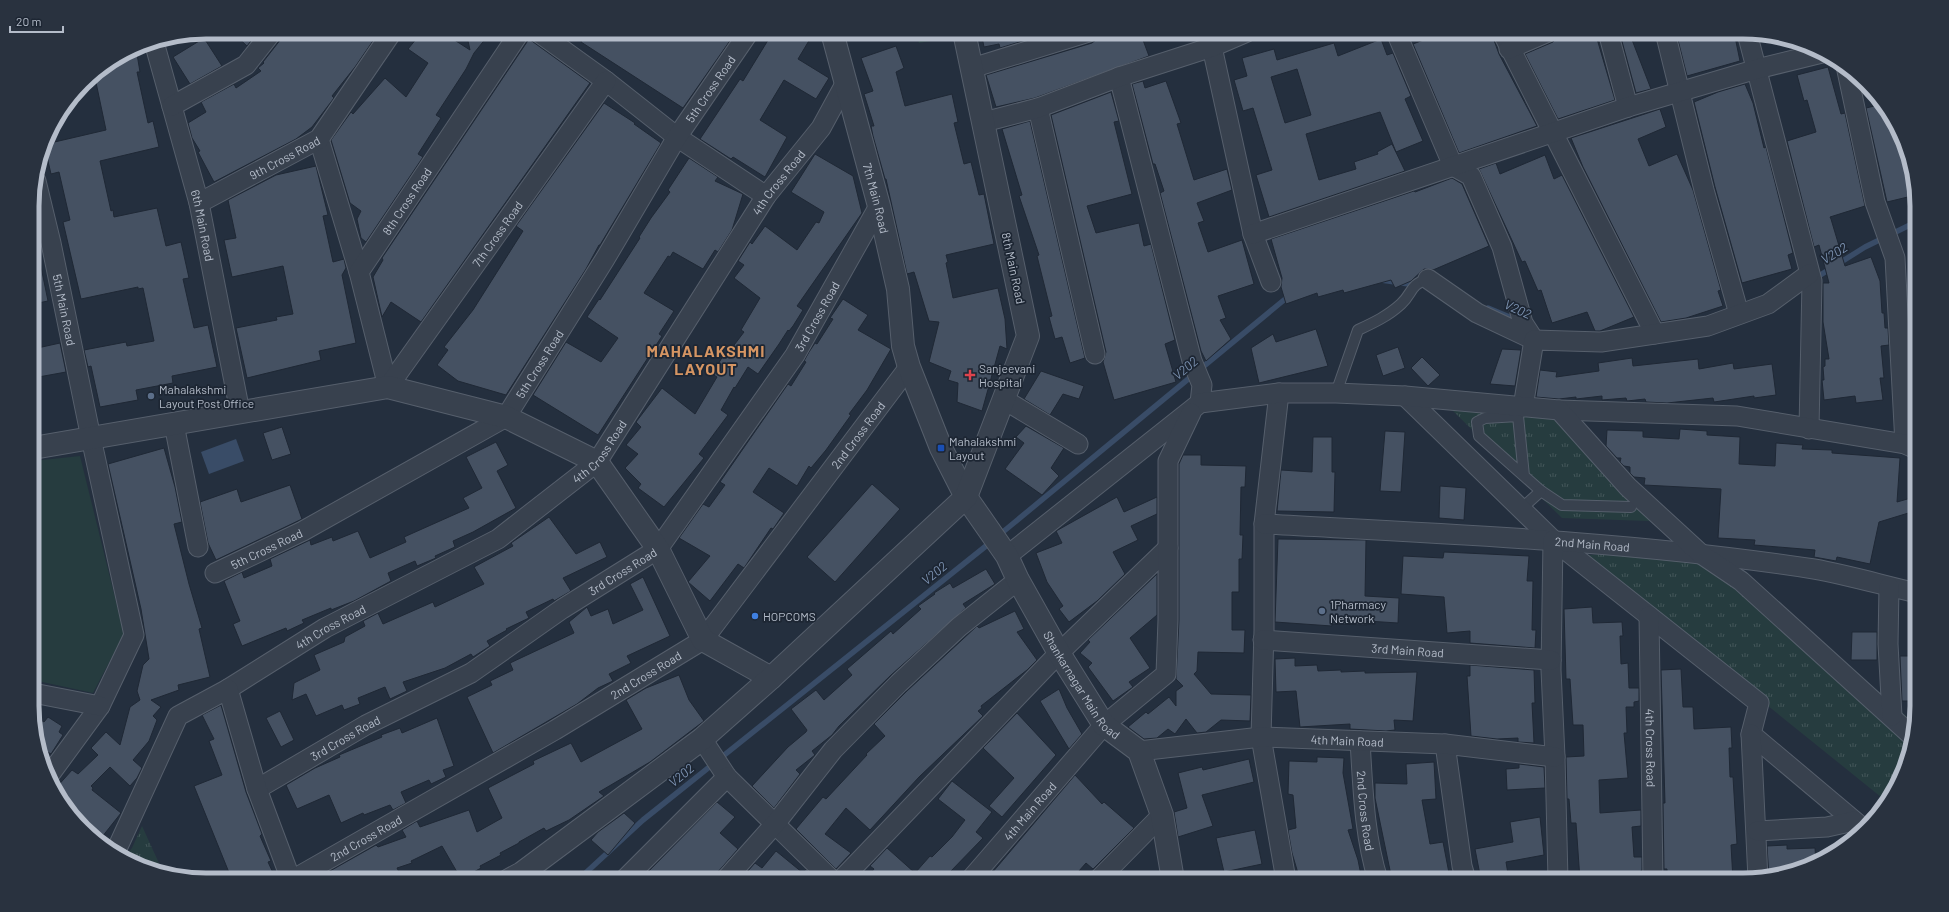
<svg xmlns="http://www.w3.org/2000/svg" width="1949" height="912" viewBox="0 0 1949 912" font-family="Barlow,sans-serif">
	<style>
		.grass { fill: #263c3f }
		.park { fill: url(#park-tufts) }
		.water { fill: #394c67 }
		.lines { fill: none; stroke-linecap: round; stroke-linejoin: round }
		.stream { stroke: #394c67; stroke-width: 5.5 }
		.building { fill: #455162; stroke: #1f2835; fill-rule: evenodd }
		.service-casing { stroke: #565f6c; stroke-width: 12 }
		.minor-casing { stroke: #565f6c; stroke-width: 21 }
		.tertiary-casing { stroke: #565f6c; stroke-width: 24 }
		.service { stroke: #38414e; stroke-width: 10 }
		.minor { stroke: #38414e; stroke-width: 19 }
		.tertiary { stroke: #38414e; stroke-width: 22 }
		.health-dot { fill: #e0444e; stroke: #1d2633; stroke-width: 1.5 }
		.service-dot { fill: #5c6f8a; stroke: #1d2633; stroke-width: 1.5 }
		.transit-dot { fill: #1a4fb4; stroke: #1d2633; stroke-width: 1.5 }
		.shop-dot { fill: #3f7fe0; stroke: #1d2633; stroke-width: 1.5 }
		.labels { text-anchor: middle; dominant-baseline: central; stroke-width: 3.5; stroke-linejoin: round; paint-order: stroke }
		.street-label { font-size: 12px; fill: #b4bcc9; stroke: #1d2633 }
		.poi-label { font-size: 12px; fill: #b4bcc9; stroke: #1d2633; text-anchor: start }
		.water-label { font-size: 13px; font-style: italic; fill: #7c92b1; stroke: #1d2633 }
		.district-label { font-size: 16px; font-weight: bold; letter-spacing: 1px; fill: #d59563; stroke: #1d2633 }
		.rim { fill: none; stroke: #b4bcc9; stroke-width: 5 }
	</style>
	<defs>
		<pattern id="park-tufts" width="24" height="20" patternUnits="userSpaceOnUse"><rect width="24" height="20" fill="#263c3f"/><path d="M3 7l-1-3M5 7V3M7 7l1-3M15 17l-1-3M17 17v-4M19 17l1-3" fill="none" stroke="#435659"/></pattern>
	</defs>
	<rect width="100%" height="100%" fill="#242f3e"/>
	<polygon class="grass" points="80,456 124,634 93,693 33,680 33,461"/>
	<g class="park">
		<polygon points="916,32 951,32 952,37 919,43"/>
		<polygon points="1451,409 1555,415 1677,522 1562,518"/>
		<polygon points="1721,552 1914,723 1904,773 1886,801 1581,555"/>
		<polygon points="142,826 163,872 139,867 124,858 132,848"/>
	</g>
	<polygon class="water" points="236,439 244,461 209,474 201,452"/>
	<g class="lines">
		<g class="stream">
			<polyline points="1814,279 1865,247 1916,222"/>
			<polyline points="1381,280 1416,285"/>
			<polyline points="1488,308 1519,321"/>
			<polyline points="998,536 1290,295"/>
			<polyline points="578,880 643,820 991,542"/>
		</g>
	</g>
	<g class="building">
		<polygon points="232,32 258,32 247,46"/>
		<polygon points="283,32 379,32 355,67 332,96 334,98 312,127 296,139 214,182 198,152 200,151 192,138 188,123 206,112 201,102 234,84 236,88 261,71 258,68 264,63 263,62 281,39"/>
		<polygon points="422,32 442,32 470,50 466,32 491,32 474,53 466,69 436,115 441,118 418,154 423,157 366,242 361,238 357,219 361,211 350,203 331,140 351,112 353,114 385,78 406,97 428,63 408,49"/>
		<polygon points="588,32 736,32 683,108 581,42"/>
		<polygon points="773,32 799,32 810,39 798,59 829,78 816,99 784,80 760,120 787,137 765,177 733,157 731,159 700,139 740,79 743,81"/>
		<polygon points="981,32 1052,32 1000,48 999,44 984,47"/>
		<polygon points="1100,32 1140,32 1149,56 1035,98 996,107 986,75 1092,43 1097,39"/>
		<polygon points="1422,32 1491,32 1499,54 1537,126 1459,153 1413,44 1426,39"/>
		<polygon points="1559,32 1595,32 1615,100 1558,119 1525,54 1553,42 1557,38"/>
		<polygon points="1629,32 1651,89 1636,93 1620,34"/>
		<polygon points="1676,32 1734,32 1740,61 1687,76"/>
		<polygon points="204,38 222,66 190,84 173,57"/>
		<polygon points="529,39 590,83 421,322 391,302 382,317 373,277 383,260 382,258"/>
		<path d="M1381 39 1387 55 1393 53 1411 96 1405 99 1423 141 1396 152 1380 112 1306 134 1319 180 1356 169 1354 162 1378 154 1377 152 1392 144 1405 171 1269 217 1256 175 1272 170 1253 108 1243 111 1234 80 1247 76 1242 58 1274 49 1277 60 1334 43 1338 56ZM1297 69 1311 115 1285 123 1271 77Z"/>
		<polygon points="896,46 904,68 896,72 905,106 952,94 958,122 954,123 964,164 971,162 979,195 984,194 994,244 946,255 948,262 946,263 953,298 998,288 1005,319 1007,349 1000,346 982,411 957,402 958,383 948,380 951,371 929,362 939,322 929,321 914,272 907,274 886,179 885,179 873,136 871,126 874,126 864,94 873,91 861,58"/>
		<polygon points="136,48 140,72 137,72 148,123 153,121 159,147 100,161 111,211 113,210 114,217 157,208 166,246 181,242 189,278 183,279 194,328 208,325 217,367 172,376 173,383 136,390 138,400 100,407 91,366 88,367 84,350 126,342 127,346 154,341 143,288 138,289 138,287 81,299 63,222 70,220 59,172 51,174 45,148 46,144 106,130 94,73"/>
		<polygon points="1828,67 1841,114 1845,113 1865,206 1830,217 1831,219 1845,266 1871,257 1880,281 1882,313 1884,313 1885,328 1888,328 1889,345 1881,346 1884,378 1880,378 1883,400 1856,403 1855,396 1824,400 1822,380 1824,380 1823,367 1825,366 1825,359 1829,359 1823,322 1823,283 1829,283 1819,245 1814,247 1787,141 1816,132 1807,100 1804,101 1797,75"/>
		<polygon points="1143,81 1145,88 1166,81 1181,123 1177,124 1194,180 1227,169 1232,190 1197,203 1204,221 1198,223 1208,252 1242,240 1254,284 1218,296 1226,318 1220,320 1231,339 1206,361 1201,351 1160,193 1164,191 1155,164 1153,164 1132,84"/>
		<polygon points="1745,84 1753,103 1764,148 1766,147 1793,253 1788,255 1792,269 1742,283 1715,187 1694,102 1718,92"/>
		<polygon points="1111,92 1119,121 1114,122 1132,194 1087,206 1096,233 1139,223 1144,246 1151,244 1175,340 1165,344 1176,382 1114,400 1103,362 1106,352 1051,115"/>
		<polygon points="604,103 635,123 634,124 661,143 600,245 599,245 586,269 506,395 458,381 437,365 448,350 444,347 473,310 523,231 516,226"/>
		<polygon points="1883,104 1894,123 1903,154 1907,153 1916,183 1916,195 1887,202 1866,108"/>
		<polygon points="1660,109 1666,127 1638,139 1649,166 1677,154 1693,190 1721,290 1718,291 1723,306 1686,318 1661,322 1583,167 1571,138"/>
		<polygon points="1030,121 1085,358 1070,363 1062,337 1055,339 1049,317 1052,316 1037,256 1039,255 1019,196 1022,195 1002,129"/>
		<polygon points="815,154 853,176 862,213 797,306 803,310 793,326 789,331 788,330 779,344 758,374 748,367 735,388 734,387 721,410 728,415 699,454 704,458 664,507 638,488 641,484 625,468 638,454 626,445 641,427 636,422 662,388 695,414 717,377 712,374 723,356 725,357 744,332 741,330 760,298 734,278 744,265 738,261 750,242 752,244 765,226 797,250 816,222 819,223 824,212 791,192"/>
		<polygon points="1545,155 1554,179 1562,175 1634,317 1600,331 1595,331 1587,312 1552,323 1541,290 1538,291 1525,261 1522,262 1479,169 1496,163 1500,174"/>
		<polygon points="689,158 718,177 715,181 743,194 732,230 718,252 715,250 703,269 673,252 670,257 668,256 644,293 674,311 659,334 662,336 598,435 533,395 566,342 601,362 618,338 587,317 599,299 600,300 640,238 639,237 651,218 670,192 668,190"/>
		<polygon points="316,166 328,215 323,216 333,262 344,259 346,268 342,275 356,343 319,351 321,360 247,378 236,328 277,320 276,317 293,314 283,266 232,277 224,240 236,238 228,200 276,175"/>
		<polygon points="1452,178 1462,184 1489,246 1433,270 1424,269 1411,281 1395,288 1391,280 1344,293 1343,290 1318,297 1317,293 1286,304 1281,287 1282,278 1271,239 1414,191 1415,192"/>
		<polygon points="39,257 48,301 33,304 33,258"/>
		<polygon points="843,299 868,315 858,330 891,349 867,390 849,414 851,415 826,450 811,468 809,466 797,486 769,468 753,492 784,513 773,529 771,528 744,568 738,564 710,601 688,582 710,556 679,538 703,504 709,507 725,485 720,482 788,384 791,386 806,362 804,361 809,352 815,343 817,344 833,319 830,318"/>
		<polygon points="1316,329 1328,366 1259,383 1251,348 1273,334 1276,342"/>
		<polygon points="60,343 66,372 33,378 33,349"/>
		<polygon points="1398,347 1405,368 1383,376 1376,355"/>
		<polygon points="1502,349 1521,350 1515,386 1490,384"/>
		<polygon points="1422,357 1440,375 1428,386 1411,368"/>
		<polygon points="1632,358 1633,366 1698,359 1699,369 1733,363 1734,369 1772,364 1776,395 1754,398 1754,396 1714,402 1713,398 1667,403 1646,402 1645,399 1627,401 1626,398 1602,400 1602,396 1576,399 1576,397 1559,399 1536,397 1540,370 1557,372 1556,377 1599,371 1598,363"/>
		<polygon points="1041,371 1084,386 1079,399 1063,394 1050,415 1024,399"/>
		<polygon points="1026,426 1064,448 1051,468 1059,476 1042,495 1005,469 1024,443 1016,437"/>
		<polygon points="282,427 291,454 272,460 263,433"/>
		<polygon points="1680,429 1707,431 1707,435 1740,437 1739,464 1775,466 1776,443 1803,445 1802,449 1832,450 1832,453 1900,458 1897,502 1911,498 1915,511 1879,522 1870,564 1837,557 1836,561 1814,557 1815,550 1754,545 1755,540 1718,538 1721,489 1644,485 1645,478 1634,477 1630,473 1630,467 1624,466 1620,462 1621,458 1617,458 1606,446 1607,430 1643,431 1643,437 1679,439"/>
		<polygon points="1385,431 1405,432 1401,492 1380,491"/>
		<polygon points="1313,437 1332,437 1332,472 1335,472 1334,512 1277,511 1281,470 1312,472"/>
		<polygon points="496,442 508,465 497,471 516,508 473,532 453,541 455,547 435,556 436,558 417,566 415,561 388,573 391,581 354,601 331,610 331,608 302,620 304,623 287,631 286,628 242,646 233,624 240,621 224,581 242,572 244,578 272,566 270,559 310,540 311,545 332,537 333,541 358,531 370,558 406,542 404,537 469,508 463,498 482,488 466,457"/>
		<polygon points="164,448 175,487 182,522 174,524 189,584 202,628 199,629 210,677 178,685 179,690 151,700 161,707 153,716 157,720 149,741 133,760 142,768 137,778 130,786 110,767 91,786 93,788 92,790 121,813 98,842 68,812 55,789 72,770 78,774 98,755 91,748 106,732 120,745 130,707 140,700 137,691 143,665 149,659 141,609 108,464"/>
		<polygon points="1183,455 1201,455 1201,465 1246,466 1245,487 1241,487 1240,535 1243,535 1242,559 1239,559 1239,592 1232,592 1232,630 1245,630 1244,653 1198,652 1197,671 1194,674 1211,694 1251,695 1250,721 1221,720 1206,732 1197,733 1186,719 1175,734 1168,729 1157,738 1144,739 1128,727 1146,712 1148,714 1169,697 1176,706 1176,691 1183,686 1176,679 1179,620 1179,464"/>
		<polygon points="872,484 900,509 835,582 807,557"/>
		<polygon points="290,485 302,519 216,560 208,543 200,502 237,489 241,502"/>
		<polygon points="1440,486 1466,488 1464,520 1439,518"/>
		<polygon points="1117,497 1124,512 1157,497 1157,514 1131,526 1138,540 1113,552 1125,574 1097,601 1069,622 1059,609 1063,606 1047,582 1036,553 1062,543 1056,531"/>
		<polygon points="549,517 576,554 600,542 607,557 563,578 571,591 554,601 553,599 526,612 529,618 506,629 507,630 487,641 490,646 473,657 471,654 445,668 403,682 407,691 390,699 385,687 358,698 360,704 344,710 342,705 316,716 306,694 292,700 294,683 320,670 314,655 344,642 345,637 365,626 363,621 378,613 383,624 433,602 435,607 484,584 474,567 513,546 511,543"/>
		<polygon points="1278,539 1366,540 1365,596 1399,598 1398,623 1367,621 1367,625 1332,624 1332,626 1275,622"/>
		<polygon points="1444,552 1529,556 1527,581 1533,581 1532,630 1536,630 1535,648 1470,643 1470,631 1447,633 1444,597 1401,594 1403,556 1443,558"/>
		<polygon points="986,569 995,584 963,604 966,608 891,675 839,726 832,735 812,751 815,755 796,770 800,774 774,808 752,786 788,747 806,732 807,730 791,709 816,690 824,700 852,675 847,669 891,631 893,634 921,609 918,606 935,594 934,593 950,583 953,588"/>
		<polygon points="1157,574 1157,615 1130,638 1150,668 1129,682 1133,687 1113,701 1088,667 1092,663 1080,653 1090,642 1088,640"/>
		<polygon points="643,577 670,636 627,656 631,663 609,674 613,681 598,688 577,704 493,753 467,697 492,685 490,681 513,670 510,663 574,633 569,622 587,607 591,616 608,609 613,624 643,610 630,584"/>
		<polygon points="1592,607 1593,623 1622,622 1623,636 1620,636 1621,664 1628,663 1629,688 1639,688 1639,701 1634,702 1634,707 1626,707 1627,733 1624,733 1628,778 1599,780 1600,813 1641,810 1641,826 1632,827 1634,857 1642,857 1642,870 1638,873 1639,880 1580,880 1576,823 1571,823 1569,799 1567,799 1566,757 1584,756 1583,725 1573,725 1570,679 1566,679 1564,609"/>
		<polygon points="1015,611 1024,629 1017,632 1037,660 1027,670 981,706 982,708 978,711 983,716 919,777 870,830 846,808 825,834 851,853 836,869 796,829 823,797 826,799 867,755 866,754 885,736 874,724 907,691 977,626 979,628"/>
		<polygon points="1852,632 1877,632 1877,660 1851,660"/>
		<polygon points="1900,656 1917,656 1917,701 1902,701"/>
		<polygon points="1295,658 1295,666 1317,665 1318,671 1341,670 1341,672 1365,671 1365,673 1417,672 1413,721 1394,720 1395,730 1386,731 1350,729 1350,724 1300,727 1296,691 1276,692 1275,659"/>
		<polygon points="1470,665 1534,670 1535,703 1532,703 1534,743 1518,742 1518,738 1497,739 1471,736 1467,676 1470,676"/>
		<polygon points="1681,669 1683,707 1693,707 1694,729 1731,727 1732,748 1729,748 1730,777 1733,777 1737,844 1731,845 1733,880 1667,880 1667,869 1664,869 1663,803 1665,803 1661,670"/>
		<polygon points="679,675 689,700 704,721 650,762 599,792 604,796 569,820 546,831 544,828 519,842 519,843 500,853 501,855 480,866 481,868 461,879 442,846 411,861 412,863 397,868 403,880 314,880 376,845 378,847 406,837 402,830 417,821 420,827 469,810 477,832 502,818 488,788 534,764 533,761 571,743 581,762 642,729 626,700 646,688"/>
		<polygon points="1059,689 1067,708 1082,734 1069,749 1040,701"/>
		<polygon points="221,705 246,792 262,834 260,836 271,861 268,862 275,877 267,880 232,880 194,786 222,775 209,741 214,739 202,715"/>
		<polygon points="280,711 294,740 281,747 266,718"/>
		<polygon points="1017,713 1056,755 1002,817 989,806 1014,778 983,748"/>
		<polygon points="33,715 44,722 48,717 62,726 59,732 63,735 51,754 46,751 41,758 34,729"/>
		<polygon points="437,718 454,766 443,770 446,777 431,784 429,780 401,792 406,803 393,810 390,805 364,815 363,813 341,823 329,795 297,809 286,785 315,768 340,757 339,755 382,737 381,735 400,728 402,733"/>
		<polygon points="1317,757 1344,758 1343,773 1353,829 1348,830 1358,860 1362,880 1300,880 1292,853 1288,830 1296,828 1293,795 1288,794 1289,761 1317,762"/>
		<polygon points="1249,759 1254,782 1202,795 1213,826 1178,837 1174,812 1187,808 1178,773 1202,767 1203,770"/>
		<polygon points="1434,762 1436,799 1422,800 1430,844 1443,842 1449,873 1419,880 1392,880 1375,798 1375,783 1407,784 1406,764"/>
		<polygon points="1519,764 1544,767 1545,788 1507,790 1506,769 1519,768"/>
		<polygon points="1075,775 1102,804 1104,802 1134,828 1093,869 1086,863 1071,880 986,880"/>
		<polygon points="952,781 992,812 976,832 983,838 950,872 959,880 865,880 874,869 870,866 887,848 915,873 930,856 932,857 952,837 965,820 938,799"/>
		<polygon points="717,802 735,817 720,833 738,849 717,873 714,880 640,880"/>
		<polygon points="624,813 635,823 608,855 591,840 598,832"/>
		<polygon points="1540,817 1544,855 1506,862 1509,880 1481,880 1475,849 1513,842 1510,822"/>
		<polygon points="1255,830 1262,864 1224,872 1216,838"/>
		<polygon points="1787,845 1787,849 1815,848 1816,863 1799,871 1769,877 1767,846"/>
		<polygon points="776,851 803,873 806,869 816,880 740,880 755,863 762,868"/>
	</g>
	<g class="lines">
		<g class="service-casing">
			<g id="service">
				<path d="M1336 393 1358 330C1373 323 1388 316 1401 304 1413 293 1409 285 1428 279"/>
				<polyline points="1524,476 1518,416 1485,418 1477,422 1479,436 1541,491 1562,505 1631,507"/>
				<polyline points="1521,509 1541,491"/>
			</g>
		</g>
		<g class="minor-casing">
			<g id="minor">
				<polyline points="538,32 606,81 677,137 766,196"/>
				<polyline points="1396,32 1453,166 1471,176 1502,247 1523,323 1534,340 1477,313 1428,279"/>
				<polyline points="1502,32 1655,334"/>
				<polyline points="1608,32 1628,107"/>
				<polyline points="1665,32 1704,190 1739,314"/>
				<polyline points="1747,33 1812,281 1809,429"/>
				<path id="s1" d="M154 42 199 203 240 412"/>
				<polyline points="1212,47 1253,234 1271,282"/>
				<polyline points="1509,49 1548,32"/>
				<polyline points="1846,66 1875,202 1895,258 1905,444"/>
				<polyline points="972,68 1089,32"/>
				<polyline points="1119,77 1192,361 1202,385 1200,403"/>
				<polyline points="172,106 246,65 272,32"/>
				<polyline points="1038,108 1095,354"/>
				<polyline points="984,122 1038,108 1119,77 1212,47 1247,32"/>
				<polyline points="319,139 359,272"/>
				<path id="s2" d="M36 181 51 243 91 438 134 635 100 706 48 777"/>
				<path id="s3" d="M199 203 319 139 392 32"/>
				<polyline points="1253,234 1628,107 1757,69 1822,53"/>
				<path id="s4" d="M388 387 359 272 520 32"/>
				<path id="s5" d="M388 387 606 81"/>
				<polyline points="1279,393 1264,524 1264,630 1261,737 1286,880"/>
				<polyline points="1405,396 1553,540 1759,703 1751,734 1864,829"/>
				<polyline points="1003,399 1078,444"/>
				<polyline points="1523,407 1534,340 1601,342 1708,326 1768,304 1809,274"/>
				<polyline points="1559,410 1737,416 1905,444 1916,449"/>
				<polyline points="174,424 198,547"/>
				<path id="s6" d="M1264 524C1447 534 1632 541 1814 569 1848 575 1882 585 1917 593"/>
				<polyline points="1553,540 1551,670 1555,757 1558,880"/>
				<polyline points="1007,556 1200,403 1279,393 1336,393 1405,396 1559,410 1628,487 1701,554 1741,581 1911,735"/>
				<path id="s7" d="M215 573 303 531 506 417 605 259 677 137 749 32"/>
				<polyline points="1889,587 1888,644 1892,716"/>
				<path id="s8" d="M1649 616 1653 880"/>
				<path id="s9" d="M1263 640 1551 660"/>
				<path id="s10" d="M228 689 325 628 498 539 597 462 766 196 821 128 845 84"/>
				<polyline points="33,693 100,706"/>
				<polyline points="1751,734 1758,879"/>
				<polyline points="702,739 727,777 832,880"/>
				<path id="s11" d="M1360 741C1363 788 1364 835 1378 880"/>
				<polyline points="1445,744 1462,866 1466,880"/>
				<path id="s12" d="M1139 751 1261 737 1445 744 1555 757"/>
				<path id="s13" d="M257 789 366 725 471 673 562 609 658 549 795 355 879 206"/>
				<polyline points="1757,831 1827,827 1854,821"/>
				<polyline points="115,853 178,716 228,689 257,789 291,880"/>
				<path id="s14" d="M292 880 555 730 703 640 909 367"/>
				<polyline points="624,880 727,777"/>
				<polyline points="725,880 775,824 833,750 899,683 959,627 1018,580"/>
				<polyline points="841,880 1059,653 1168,548"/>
				<path id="s15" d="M970 880 1104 725 1166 674 1168 620V461L1191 413"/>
				<polyline points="1098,880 1162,815"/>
			</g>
		</g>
		<g class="tertiary-casing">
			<g id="tertiary">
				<path id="s16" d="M832 32 879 206 898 289 903 346 909 367 941 448 966 497 1007 556 1018 580 1059 653 1104 725 1139 751 1162 815 1173 880"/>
				<polyline points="33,448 388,387 506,417 597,462 658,549 703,640 771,678"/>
				<polyline points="509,880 522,873 702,739 771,678 966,497 1028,336 964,32"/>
			</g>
		</g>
		<use href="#service" class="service"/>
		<use href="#minor" class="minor"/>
		<use href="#tertiary" class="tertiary"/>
	</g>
	<path class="health-dot" d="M968 369h4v4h4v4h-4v4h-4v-4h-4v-4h4z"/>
	<g class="service-dot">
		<circle cx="151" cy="396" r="4"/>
		<circle cx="1322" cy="611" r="4"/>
	</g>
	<rect class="transit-dot" x="937" y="444" width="8" height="8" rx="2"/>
	<circle class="shop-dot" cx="755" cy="616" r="4"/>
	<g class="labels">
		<g class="street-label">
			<text stroke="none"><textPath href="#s7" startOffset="717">5th Cross Road</textPath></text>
			<text stroke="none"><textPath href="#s3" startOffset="97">9th Cross Road</textPath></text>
			<text stroke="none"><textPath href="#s10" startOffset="768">4th Cross Road</textPath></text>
			<text stroke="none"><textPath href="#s16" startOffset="172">7th Main Road</textPath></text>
			<text stroke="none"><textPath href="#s4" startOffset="204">8th Cross Road</textPath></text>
			<text stroke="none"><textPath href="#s1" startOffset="190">6th Main Road</textPath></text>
			<text stroke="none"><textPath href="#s5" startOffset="188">7th Cross Road</textPath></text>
			<text transform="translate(1014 268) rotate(78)">8th Main Road</text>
			<text stroke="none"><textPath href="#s2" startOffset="132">5th Main Road</textPath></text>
			<text stroke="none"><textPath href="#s13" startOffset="750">3rd Cross Road</textPath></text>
			<text stroke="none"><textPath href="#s7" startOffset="393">5th Cross Road</textPath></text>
			<text stroke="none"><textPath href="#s14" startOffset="733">2nd Cross Road</textPath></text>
			<text stroke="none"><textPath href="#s10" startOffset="444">4th Cross Road</textPath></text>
			<text stroke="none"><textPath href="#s6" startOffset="329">2nd Main Road</textPath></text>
			<text stroke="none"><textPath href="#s7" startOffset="57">5th Cross Road</textPath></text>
			<text stroke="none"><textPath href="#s13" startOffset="426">3rd Cross Road</textPath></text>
			<text stroke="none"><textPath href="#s10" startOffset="120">4th Cross Road</textPath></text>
			<text stroke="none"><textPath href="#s9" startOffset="145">3rd Main Road</textPath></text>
			<text stroke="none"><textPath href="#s14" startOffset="409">2nd Cross Road</textPath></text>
			<text stroke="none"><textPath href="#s16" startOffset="708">Shankarnagar Main Road</textPath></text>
			<text stroke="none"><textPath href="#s13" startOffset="102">3rd Cross Road</textPath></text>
			<text stroke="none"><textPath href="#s12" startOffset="209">4th Main Road</textPath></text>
			<text stroke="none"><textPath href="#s8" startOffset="132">4th Cross Road</textPath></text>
			<text stroke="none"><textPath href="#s15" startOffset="91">4th Main Road</textPath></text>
			<text stroke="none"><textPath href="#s11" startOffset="70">2nd Cross Road</textPath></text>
			<text stroke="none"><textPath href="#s14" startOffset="85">2nd Cross Road</textPath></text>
		</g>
		<g class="poi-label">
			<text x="979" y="368">Sanjeevani<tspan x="979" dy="14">Hospital</tspan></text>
			<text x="159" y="389">Mahalakshmi<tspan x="159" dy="14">Layout Post Office</tspan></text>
			<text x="949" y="441">Mahalakshmi<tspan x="949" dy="14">Layout</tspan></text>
			<text x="1330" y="604">1Pharmacy<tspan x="1330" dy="14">Network</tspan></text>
			<text x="763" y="616">HOPCOMS</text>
		</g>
		<g class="water-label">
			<text transform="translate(1834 253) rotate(-31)">V202</text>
			<text transform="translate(1518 309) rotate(24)">V202</text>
			<text transform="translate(1185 368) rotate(-40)">V202</text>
			<text transform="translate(934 573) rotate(-39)">V202</text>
			<text transform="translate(681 775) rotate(-39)">V202</text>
		</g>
		<g class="district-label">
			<text x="706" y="350">MAHALAKSHMI<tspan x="706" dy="18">LAYOUT</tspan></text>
		</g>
	</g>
	<path d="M0 0H1949V912H0ZM206 39H1743A167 167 0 0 1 1910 206V706A167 167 0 0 1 1743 873H206A167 167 0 0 1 39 706V206A167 167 0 0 1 206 39Z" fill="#29323f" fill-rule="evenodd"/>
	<path class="rim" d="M206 39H1743A167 167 0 0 1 1910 206V706A167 167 0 0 1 1743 873H206A167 167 0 0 1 39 706V206A167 167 0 0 1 206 39Z"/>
	<path d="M10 26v6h53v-6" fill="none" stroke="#b4bcc9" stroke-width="2"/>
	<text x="16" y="26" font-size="12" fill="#b4bcc9" stroke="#1d2633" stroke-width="3" paint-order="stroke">20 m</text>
</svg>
